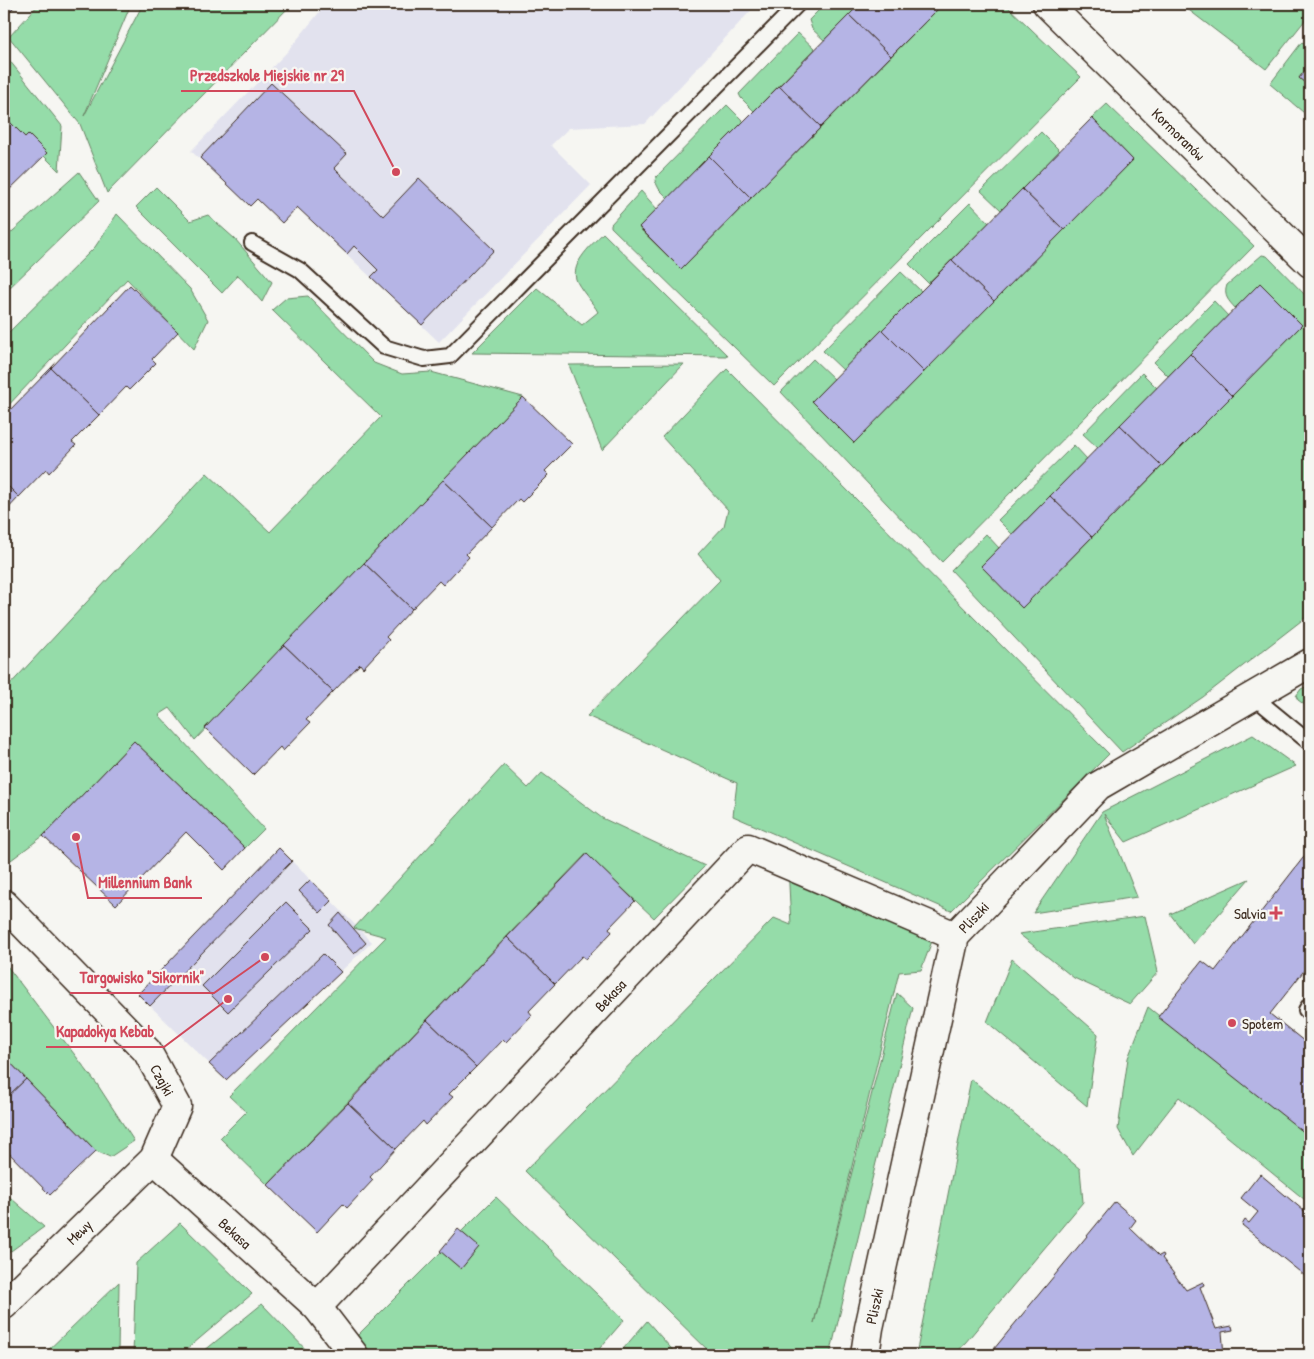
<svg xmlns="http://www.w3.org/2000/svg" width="1314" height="1359" viewBox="0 0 1314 1359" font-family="'Patrick Hand',sans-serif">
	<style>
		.built { fill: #e2e2ee }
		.green { fill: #95dca9; stroke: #688364 }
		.building { fill: #b5b4e5; stroke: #3b2a1e }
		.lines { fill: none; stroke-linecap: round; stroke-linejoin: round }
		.service-casing { stroke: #3b2a1e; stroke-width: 18 }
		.minor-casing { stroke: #3b2a1e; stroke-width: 31 }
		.tertiary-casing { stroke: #3b2a1e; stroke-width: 31 }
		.service { stroke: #f6f6f2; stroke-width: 14 }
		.minor { stroke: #f6f6f2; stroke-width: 28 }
		.tertiary { stroke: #f6f6f2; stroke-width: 28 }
		.poi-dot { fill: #d1495b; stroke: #f6f6f2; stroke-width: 2 }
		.labels { text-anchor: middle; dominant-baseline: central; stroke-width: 4.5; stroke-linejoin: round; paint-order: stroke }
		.street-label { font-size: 15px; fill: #3b2a1e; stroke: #f6f6f2 }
		.poi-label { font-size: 15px; fill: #3b2a1e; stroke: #f6f6f2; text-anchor: end }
		.leader { fill: none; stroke: #d1495b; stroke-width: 2 }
		.callout-dot { fill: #d1495b; stroke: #f6f6f2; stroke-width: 2 }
		.callout-label { font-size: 16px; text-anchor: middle; font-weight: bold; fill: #d1495b; stroke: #f6f6f2; stroke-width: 4.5; stroke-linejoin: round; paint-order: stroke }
	</style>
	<rect width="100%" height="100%" fill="#f6f6f2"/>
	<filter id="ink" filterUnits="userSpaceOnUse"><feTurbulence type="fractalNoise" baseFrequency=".02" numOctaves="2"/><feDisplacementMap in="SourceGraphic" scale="10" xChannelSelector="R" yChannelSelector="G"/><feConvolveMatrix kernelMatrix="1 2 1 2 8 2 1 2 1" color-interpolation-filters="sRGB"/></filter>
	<g filter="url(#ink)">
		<g class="built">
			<polygon points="326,4 757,4 645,124 569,128 551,145 591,185 439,342 297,207 257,199 250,206 191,151 287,52"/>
			<polygon points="279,848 372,942 226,1080 138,994"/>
		</g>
		<g class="green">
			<polygon points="39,4 131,4 84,116 143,4 292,4 107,193 80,124 9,37"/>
			<polygon points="825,4 860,4 824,40 812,29 809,20"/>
			<polygon points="943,4 1005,4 1081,77 774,386 611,227 611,224 641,191 657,209 639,228 681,269"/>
			<polygon points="1181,4 1310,4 1310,14 1266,69"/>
			<polygon points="798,33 815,49 754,111 741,98 739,94"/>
			<polygon points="1302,42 1310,49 1310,64 1299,78 1310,87 1310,118 1270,84"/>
			<polygon points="5,55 62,126 59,171 4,116"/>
			<polygon points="1107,104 1254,246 942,562 781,392 813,359 834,379 812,401 854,442 1133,160 1092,118"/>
			<polygon points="727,105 744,122 668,198 659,189 655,181 656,177"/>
			<polygon points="1041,132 1060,151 1001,210 981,191"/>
			<polygon points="79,172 99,201 4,293 4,239"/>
			<polygon points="156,187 190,221 208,215 235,239 272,282 262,302 238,275 222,293 136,207"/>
			<polygon points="970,203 989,223 928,283 909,264"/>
			<polygon points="117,214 190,289 208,320 194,349 127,279 4,410 4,337 95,247"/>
			<path d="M603 233 728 356 472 353 537 288 582 325 598 312C594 304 578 287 576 279 571 262 593 244 603 233Z"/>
			<path d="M1262 255 1267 256 1310 300V614L1203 697 1122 752 951 570 986 534 999 548 981 566 1023 607 1302 325 1260 284 1235 308C1229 301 1223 296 1227 285Z"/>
			<polygon points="901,272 921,291 843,370 823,351"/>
			<polygon points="308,296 374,363 402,374 431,372 523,397 195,740 170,708 159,715 264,829 245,848 134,741 43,836 11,860 4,853 4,691 207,473 270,532 381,417 272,310 286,298"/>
			<polygon points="1214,301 1228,316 1168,376 1154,362"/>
			<polygon points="684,364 602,450 569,365"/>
			<polygon points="727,369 1109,754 951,911 733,816 737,783 587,716 720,580 698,554 724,526 728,510 662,437"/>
			<polygon points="1142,373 1157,388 1098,448 1083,434"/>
			<polygon points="1074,445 1087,459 1012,534 998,520"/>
			<polygon points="1310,685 1310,708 1309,708 1298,700 1296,696 1301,689"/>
			<polygon points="1253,735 1296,766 1126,842 1104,814 1137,897 1033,913 1102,812"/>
			<polygon points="504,765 528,788 542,773 602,818 705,866 654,918 586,854 268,1185 220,1138 246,1112 229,1096 386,937 354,928"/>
			<polygon points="788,865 937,928 921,970 899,972 814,1323 897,993 913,1008 830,1355 713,1355 525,1171 774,918 791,925"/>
			<polygon points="1249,879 1193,944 1170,914"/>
			<polygon points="1145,916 1158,972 1130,1004 1074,978 1019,934"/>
			<polygon points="1012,959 1098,1034 1087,1106 987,1022"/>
			<polygon points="4,962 97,1084 134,1141 110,1157 96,1151 4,1056"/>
			<polygon points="1148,1007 1310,1136 1310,1204 1179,1097 1133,1156 1118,1129 1128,1058"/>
			<polygon points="971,1079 1080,1169 1083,1202 955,1355 916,1355"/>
			<polygon points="4,1192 44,1227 4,1256"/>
			<polygon points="496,1197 624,1320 594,1355 370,1355 355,1338"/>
			<polygon points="180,1223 252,1294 180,1355 133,1355 136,1263"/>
			<polygon points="119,1282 118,1355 43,1355"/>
			<polygon points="262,1304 311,1355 208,1355 204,1351"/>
			<polygon points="647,1321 677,1355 618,1355"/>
		</g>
		<g class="building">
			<polygon points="4,4 17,4 4,17"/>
			<polygon points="860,4 943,4 891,56 849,15"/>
			<polygon points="849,15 891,56 821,127 779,86"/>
			<polygon points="1310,64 1310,87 1299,78"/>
			<polygon points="271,83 347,154 334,168 383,216 419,178 494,250 422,325 371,277 378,270 354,246 347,254 297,207 282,223 257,199 250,206 200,158"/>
			<polygon points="779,86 821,127 751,198 709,156"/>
			<polygon points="4,116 25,137 28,134 47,153 4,195"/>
			<polygon points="1092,118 1133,160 1064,230 1022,189"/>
			<polygon points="709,156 751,198 681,269 639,227"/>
			<polygon points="1022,189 1064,230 994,301 952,260"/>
			<polygon points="952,260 994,301 924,372 882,330"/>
			<polygon points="1260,283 1302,325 1232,396 1190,354"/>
			<polygon points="130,285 178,332 152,359 156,363 129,390 126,387 99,415 51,368"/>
			<polygon points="882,330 924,372 854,443 812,401"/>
			<polygon points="1190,354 1232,396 1162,466 1120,425"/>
			<polygon points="51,368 99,415 72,442 76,445 49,473 46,469 19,497 4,482 4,416"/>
			<polygon points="523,397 572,444 545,471 549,475 522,502 519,499 492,527 443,480"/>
			<polygon points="1120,425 1162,466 1092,537 1050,496"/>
			<polygon points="443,480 492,527 466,554 469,557 443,585 439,581 412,609 364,563"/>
			<polygon points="4,482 19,497 4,513"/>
			<polygon points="1050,496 1092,537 1022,608 981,566"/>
			<polygon points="364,563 412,609 386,637 389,640 363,668 360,664 333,692 284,645"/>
			<polygon points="284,645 333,692 306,720 310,723 283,751 280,747 253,775 205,728"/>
			<polygon points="134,741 245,848 224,870 186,832 116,905 43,836"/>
			<polygon points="279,848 292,861 150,1006 138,994"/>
			<polygon points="1310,849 1310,963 1270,1014 1310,1046 1310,1137 1158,1017 1202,961 1215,971"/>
			<polygon points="587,854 635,901 609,928 612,932 586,959 582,956 555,984 507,937"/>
			<polygon points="310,880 332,901 320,913 299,891"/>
			<polygon points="286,902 313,929 228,1012 202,986"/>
			<polygon points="340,913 366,943 354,954 329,925"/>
			<polygon points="507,937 555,984 529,1011 532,1015 506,1042 503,1039 476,1067 427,1020"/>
			<polygon points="323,954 341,972 226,1080 209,1064"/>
			<polygon points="427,1020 476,1067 449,1094 453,1097 426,1125 423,1121 396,1149 348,1103"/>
			<polygon points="4,1056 26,1079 4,1100"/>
			<polygon points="26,1079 96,1151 50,1195 4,1148 4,1100"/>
			<polygon points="348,1103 396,1149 370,1177 373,1180 347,1208 343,1204 317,1232 268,1185"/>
			<polygon points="1260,1174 1310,1216 1310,1280 1242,1225 1245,1220 1249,1223 1258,1212 1241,1198"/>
			<polygon points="1115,1202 1136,1220 1130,1228 1159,1256 1163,1254 1164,1256 1162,1258 1186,1290 1203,1282 1204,1285 1200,1287 1216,1329 1232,1326 1233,1330 1222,1332 1224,1355 989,1355"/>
			<polygon points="458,1229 479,1247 461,1269 440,1251"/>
		</g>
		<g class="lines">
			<g class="service-casing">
				<g id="service">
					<polyline points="252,243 300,270 384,347 424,359 450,356 798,4"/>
					<polyline points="1253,696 1310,743"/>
					<polyline points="1310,1004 1306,1010 1310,1014"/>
				</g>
			</g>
			<g class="minor-casing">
				<g id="minor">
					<path id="s1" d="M1047 4 1310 263"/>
					<path id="s2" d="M4 904 147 1051 177 1106 154 1159 4 1305"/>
					<path id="s3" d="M154 1159 317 1307 354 1355"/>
					<path id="s4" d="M317 1307 748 848 955 936"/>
				</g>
			</g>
			<g class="tertiary-casing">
				<g id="tertiary">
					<path id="s5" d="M865 1355 869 1328 955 936 1098 786 1310 663"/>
				</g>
			</g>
			<use href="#service" class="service"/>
			<use href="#minor" class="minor"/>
			<use href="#tertiary" class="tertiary"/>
		</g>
	</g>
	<g class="poi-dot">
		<path d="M1273.5 905.5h5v5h5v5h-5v5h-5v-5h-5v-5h5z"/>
		<circle cx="1232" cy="1023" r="5"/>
	</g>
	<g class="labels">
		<g class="street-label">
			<text stroke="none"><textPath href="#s1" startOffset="185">Kormoranów</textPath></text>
			<text stroke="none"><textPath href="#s5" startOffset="455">Pliszki</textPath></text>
			<text stroke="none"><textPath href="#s4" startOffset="428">Bekasa</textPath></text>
			<text stroke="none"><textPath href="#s2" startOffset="238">Czajki</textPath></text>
			<text transform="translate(79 1232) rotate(-44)">Mewy</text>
			<text stroke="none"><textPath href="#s3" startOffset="110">Bekasa</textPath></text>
			<text stroke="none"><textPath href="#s5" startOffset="50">Pliszki</textPath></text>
		</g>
		<g class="poi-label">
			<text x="1266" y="913">Salvia</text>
			<text x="1242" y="1023" text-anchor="start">Społem</text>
		</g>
	</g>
	<path class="leader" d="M396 172L354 91H181M76 837L88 898H202M265 957L214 993H70M228 999L164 1047H46"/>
	<g class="callout-dot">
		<circle cx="396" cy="172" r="5"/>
		<circle cx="76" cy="837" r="5"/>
		<circle cx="265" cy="957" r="5"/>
		<circle cx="228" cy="999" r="5"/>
	</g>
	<g class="callout-label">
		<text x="267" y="81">Przedszkole Miejskie nr 29</text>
		<text x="145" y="888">Millennium Bank</text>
		<text x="142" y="983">Targowisko "Sikornik"</text>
		<text x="105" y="1037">Kapadokya Kebab</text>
	</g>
	<rect width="1314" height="1359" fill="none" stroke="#f6f6f2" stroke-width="20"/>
	<rect x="10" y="10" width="1294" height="1339" fill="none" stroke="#3b2a1e" stroke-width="2" filter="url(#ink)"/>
</svg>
